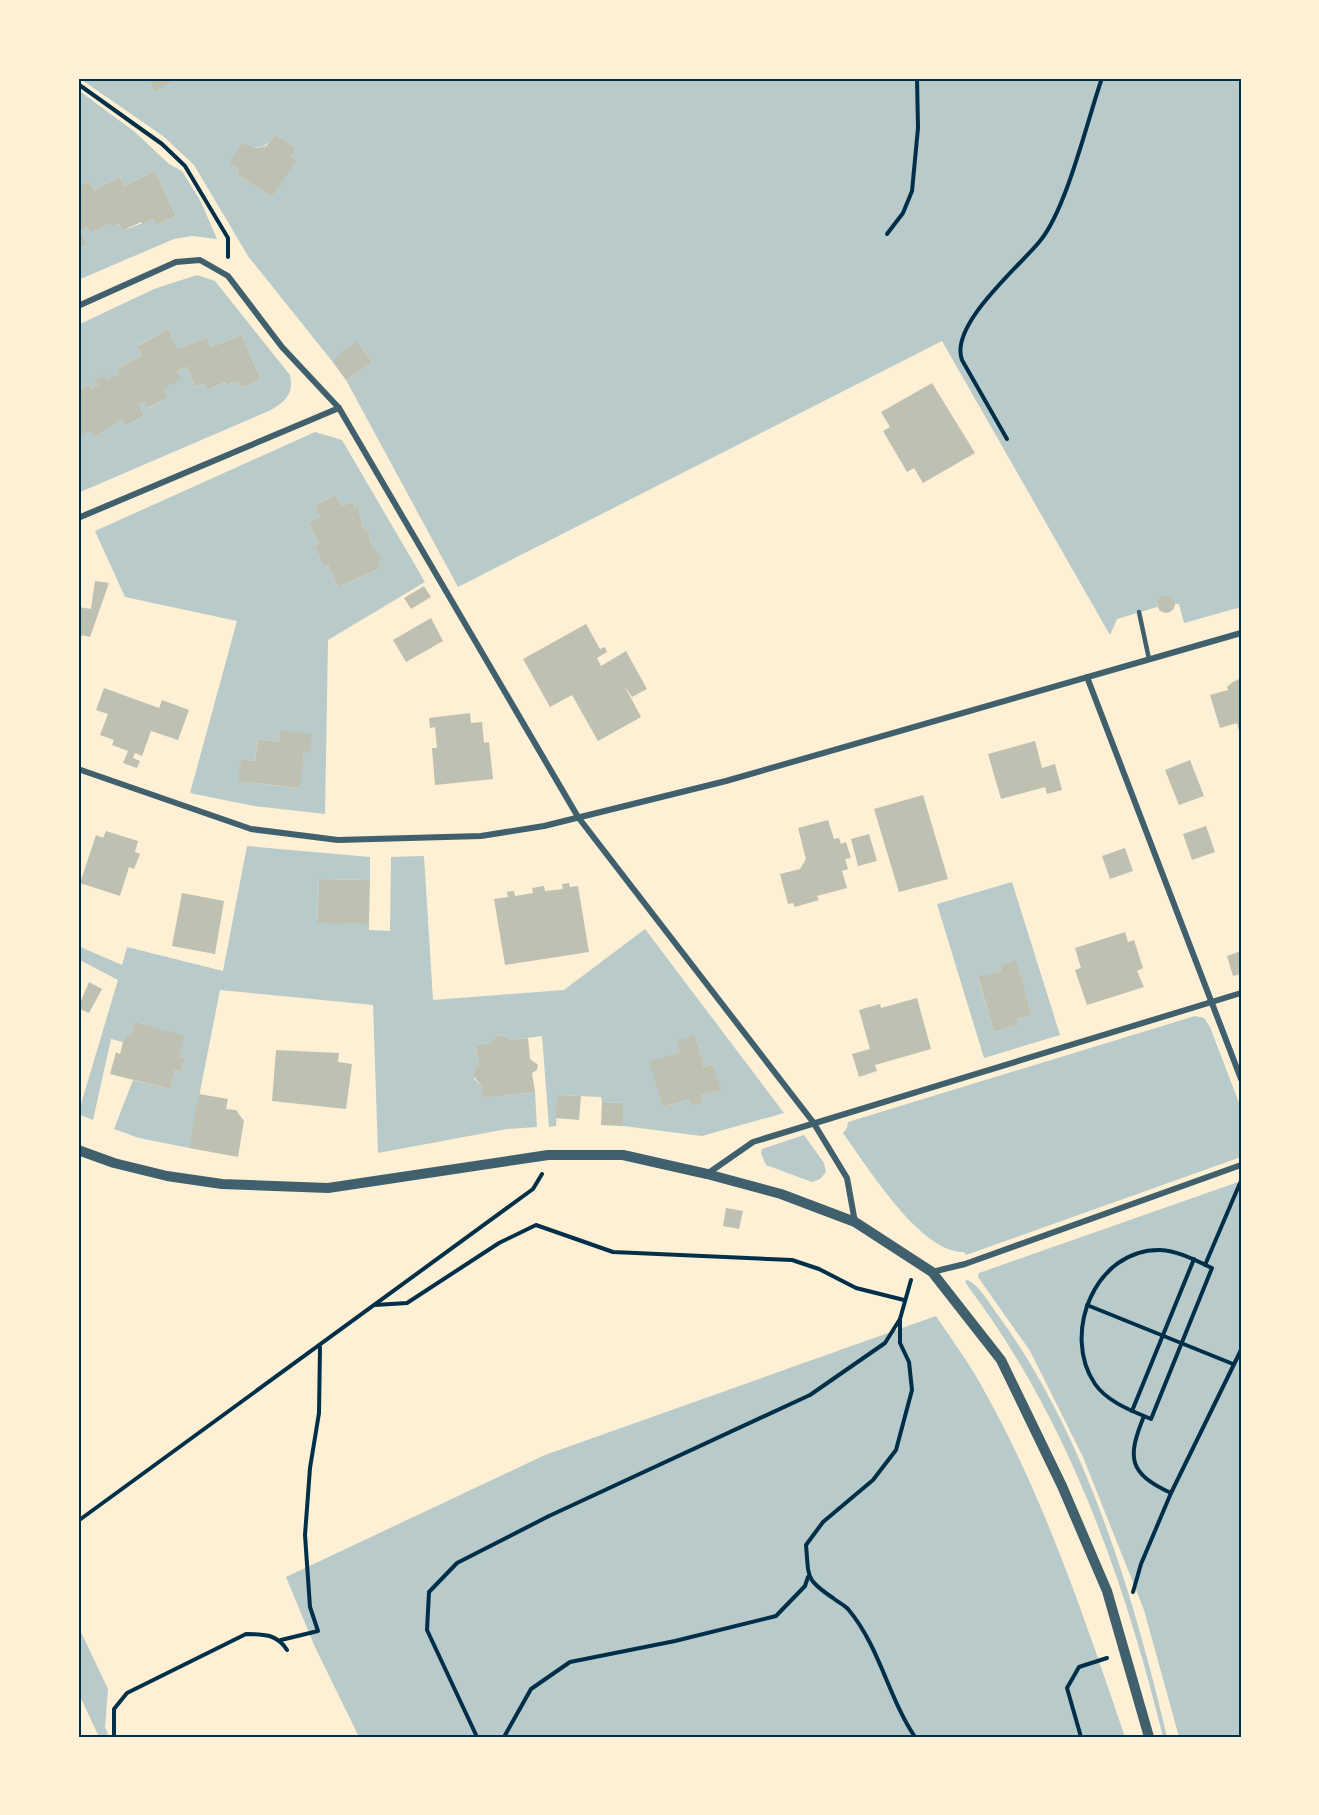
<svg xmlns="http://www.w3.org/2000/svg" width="1319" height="1815" viewBox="0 0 1319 1815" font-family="'DM Sans',sans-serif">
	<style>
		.green { fill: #b9caca; fill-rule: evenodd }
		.building { fill: #bec0b2 }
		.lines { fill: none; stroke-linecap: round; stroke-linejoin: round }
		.path { stroke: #003049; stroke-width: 4 }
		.service { stroke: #3f606c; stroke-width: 4.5 }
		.minor { stroke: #3f606c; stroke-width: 6 }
		.tertiary { stroke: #3f606c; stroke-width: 10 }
		.neatline { fill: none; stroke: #003049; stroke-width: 2 }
	</style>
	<rect width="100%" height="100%" fill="#fdf0d5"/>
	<g class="green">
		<path d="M79 78H147L155 92 179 78H488L490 80 494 78H1241V607L1184 623 1179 604H1175L1172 597 1164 595 1158 600 1157 607 1117 619 1110 635 942 341 458 587 346 380 372 362 358 342 332 361 248 256 194 165 163 136ZM276 135 296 148 291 157 295 160 272 197 236 174 239 169 230 164 242 143C256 151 266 148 276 135Z"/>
		<polygon points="78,90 135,132 169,164 182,171 201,202 217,239 192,236 174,239 78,280 78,249 87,244 81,231 87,228 90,233 110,224 111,227 119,224 122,231 153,219 156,225 176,216 155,171 124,186 120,177 94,190 89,181 78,186"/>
		<path d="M197 275 215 281 290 375C294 394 286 401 271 410L78 493V433L80 436 91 431 95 437 122 419 125 426 144 416 139 405 145 402 149 408 168 398 163 389 180 378 177 371 187 367 195 387 204 383 207 390 225 382 227 385 238 381 241 388 261 380 242 335 211 347 207 337 178 349 168 329 138 345 142 355 117 369 119 373 106 380 104 376 96 380 98 385 91 388 89 384 78 390V325L154 289Z"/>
		<path d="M315 432 342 440 425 582 328 640 325 814 254 806 190 793 237 621 125 597 95 531ZM336 495 342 506 352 502 355 508 358 507 363 527 369 532 370 542 381 559 379 561 381 568 338 587 328 565 324 567 314 546 319 544 309 522 320 517 315 505ZM280 731 304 752 299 788 239 781 241 759 255 761 258 739 279 742Z"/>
		<path d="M247 846 370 857V880L319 879 317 922 369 924V930L390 931 391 857 424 856 433 1000 564 990 645 929 784 1113 702 1136 623 1126V1103L602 1102 601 1097 558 1095 556 1126 549 1127 542 1036 512 1040 502 1035 495 1037 490 1043 476 1045 479 1065 474 1071V1079L481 1085 483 1098 535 1092 537 1127 507 1129 378 1153 373 1005 220 990 189 1148 139 1138 114 1129 133 1080 170 1089 175 1070 180 1072 185 1058 179 1057 154 1027 135 1021 131 1035 125 1034 123 1042 111 1039 93 1120 78 1114 118 980 78 959V946L122 965 127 947 223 971ZM695 1035 704 1067 713 1064 720 1090 701 1095 703 1103 692 1106 689 1099 663 1107 650 1061 680 1052Z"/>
		<path d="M1012 882 1060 1035 984 1058 937 904ZM1016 961 1032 1015 1017 1019V1024L994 1032 978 978 1001 971 1000 966Z"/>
		<path d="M1195 1016 1204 1018 1210 1027 1241 1108V1157L966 1255 964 1252C921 1254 867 1166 843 1133L847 1128 848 1122Z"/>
		<polygon points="804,1135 824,1163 826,1172 820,1179 812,1182 766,1165 761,1153 762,1149"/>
		<polygon points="1241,1181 1241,1737 1179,1737 1144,1610 1083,1457 1030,1351 978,1277 979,1273"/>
		<path d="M968 1280C981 1287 991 1306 1000 1318 1086 1436 1134 1597 1167 1737H1163C1124 1578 1067 1417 967 1285L965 1281Z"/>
		<path d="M936 1316C951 1339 968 1361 981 1385 1044 1496 1084 1617 1125 1737H359L315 1647 286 1577 545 1455Z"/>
		<polygon points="78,1626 108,1689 105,1727 109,1737 99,1737 78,1692"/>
	</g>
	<g class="building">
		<polygon points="147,78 179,78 155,92"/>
		<polygon points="276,135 296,148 291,157 296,160 272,197 236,174 239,169 229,164 242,143 256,148 266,146"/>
		<polygon points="155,171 176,216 156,225 153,219 142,224 141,222 122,231 119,224 111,227 110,224 90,233 87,228 81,231 87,244 78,249 78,186 89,181 94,190 120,177 124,186"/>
		<polygon points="168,329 178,349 207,337 211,347 242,335 261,380 241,388 238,381 226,385 225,382 207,390 204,383 195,387 187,367 177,371 181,379 163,389 168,398 148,408 145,402 139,405 144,416 125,426 122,419 95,437 91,431 80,437 78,390 89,384 91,388 98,385 95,380 104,375 106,380 119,373 117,369 142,355 137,346"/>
		<polygon points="357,341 372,362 346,380 332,361"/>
		<polygon points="932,383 975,453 923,483 914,468 907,472 883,431 890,427 881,412"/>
		<polygon points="336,495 342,506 352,502 355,508 358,507 363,527 369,532 370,542 382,560 379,561 381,568 338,587 328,565 324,567 314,546 319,544 309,522 320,517 315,505"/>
		<polygon points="95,581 109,583 90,637 82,635 78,645 78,607 91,609"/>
		<polygon points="424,586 431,597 411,609 404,598"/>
		<circle cx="1166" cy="604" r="9"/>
		<polygon points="431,618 443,641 406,662 393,640"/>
		<polygon points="586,624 600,649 605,647 607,652 597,658 601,666 626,651 647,689 632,697 624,685 641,717 598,741 572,695 550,707 523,659"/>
		<polygon points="1239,679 1241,679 1240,735 1237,723 1220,728 1210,695 1228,690 1227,687 1233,682"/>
		<polygon points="104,688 159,708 162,700 189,710 178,740 151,731 142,756 135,753 133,758 140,761 137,768 123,763 128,751 112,745 114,740 100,735 108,714 96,710"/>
		<polygon points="470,713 471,723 482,722 484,743 489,742 493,779 435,785 432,748 437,748 435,727 430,728 429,718"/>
		<polygon points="280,730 312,734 310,753 304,752 300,788 238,781 241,759 255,761 258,739 279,742"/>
		<polygon points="1035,741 1042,768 1055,764 1062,790 1047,794 1045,787 1001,799 988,754"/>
		<polygon points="1190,760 1204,796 1179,805 1165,770"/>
		<polygon points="923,795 948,879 899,892 874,809"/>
		<polygon points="828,820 834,839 839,838 841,844 846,842 851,858 845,859 848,869 842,871 847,888 817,896 819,900 795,907 793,903 788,904 780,874 800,869 806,859 798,828"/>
		<polygon points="1206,826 1215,852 1192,860 1183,834"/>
		<polygon points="106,831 138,841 135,852 140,854 134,869 129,867 120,896 80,883 96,835 103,838"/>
		<polygon points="869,834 877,861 858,866 851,839"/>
		<polygon points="1125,848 1133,871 1110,879 1102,856"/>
		<polygon points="319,879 370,880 369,924 317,923"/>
		<polygon points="569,883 570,887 578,886 589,952 505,965 494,899 508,897 507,892 514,891 515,896 533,893 532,888 544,886 545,891 563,889 562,884"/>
		<polygon points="182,893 224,901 215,954 172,946"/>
		<polygon points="1125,932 1128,942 1134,940 1143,968 1137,971 1144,987 1087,1005 1075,970 1081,968 1075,948"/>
		<polygon points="1241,951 1241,974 1233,976 1227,956"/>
		<polygon points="1016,960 1032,1015 1017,1019 1018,1024 994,1032 978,977 1001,971 1000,966"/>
		<polygon points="89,982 102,989 89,1013 78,1008"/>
		<polygon points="917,998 931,1049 875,1065 877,1071 859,1077 852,1054 870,1049 859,1010 880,1004 881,1008"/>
		<polygon points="135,1021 184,1036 179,1057 185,1058 180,1072 175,1070 170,1089 110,1074 116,1052 120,1054 125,1034 131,1035"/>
		<polygon points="502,1035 512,1040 528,1038 530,1059 538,1065 537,1070 532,1073 535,1092 483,1098 481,1085 474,1077 474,1071 479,1065 476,1045 490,1043 495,1037"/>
		<polygon points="695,1035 704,1067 713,1064 721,1090 701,1095 703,1103 691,1106 689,1099 663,1107 649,1061 680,1052 677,1040"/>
		<polygon points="276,1050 339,1053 338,1062 352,1064 346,1109 272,1101"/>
		<polygon points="199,1094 228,1099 226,1109 236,1110 244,1121 238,1157 189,1148"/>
		<polygon points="557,1095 581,1096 579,1120 556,1118"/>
		<polygon points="602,1102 623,1103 623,1126 601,1125"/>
		<polygon points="726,1208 743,1211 739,1229 723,1226"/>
	</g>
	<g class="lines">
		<g class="path">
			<polyline points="78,84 162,144 185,166 228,238 228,257"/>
			<polyline points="887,234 903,213 912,191 918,128 917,78"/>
			<path d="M1007 439 962 360C949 325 1019 267 1040 241 1067 208 1087 121 1102 78"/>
			<polyline points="1205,1265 1240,1183"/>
			<polyline points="375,1305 407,1303 499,1243 536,1225 613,1252 792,1260 819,1269 856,1288 904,1300"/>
			<polyline points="1087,1305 1233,1364"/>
			<path d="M900 1320V1343L909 1362 912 1390 896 1450 873 1480 823 1522 806 1545C809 1578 805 1579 833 1598 838 1602 844 1605 848 1609 880 1647 888 1697 915 1737"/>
			<polyline points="1132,1411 1194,1259"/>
			<path d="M1144 1416 1151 1419 1212 1268C1195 1260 1179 1251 1160 1250 1095 1249 1061 1334 1095 1384 1106 1400 1127 1409 1144 1416 1127 1458 1128 1473 1171 1493"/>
			<polyline points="78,1521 533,1189 542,1174"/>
			<polyline points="1133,1592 1141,1564 1171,1493 1241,1350"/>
			<polyline points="281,1640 318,1631 310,1607 305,1535 310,1468 319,1413 320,1347"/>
			<path d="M114 1737V1709L127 1693 246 1634C264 1634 277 1634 287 1650"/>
			<polyline points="477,1737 427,1630 429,1592 457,1563 549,1516 810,1395 885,1343 900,1319 911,1280"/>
			<polyline points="504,1737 531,1689 570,1662 675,1641 776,1616 805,1586 808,1577"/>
			<polyline points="1081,1737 1067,1688 1079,1667 1107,1658"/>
		</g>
		<polyline class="service" points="1139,612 1149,659"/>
		<g class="minor">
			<polyline points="78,306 176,262 200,260 228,276 282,347 339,408 578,817 813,1122 847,1178 855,1222"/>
			<polyline points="78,518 339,408"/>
			<polyline points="1087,677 1241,1079"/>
			<polyline points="78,769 251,829 338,840 481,836 544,826 726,781 1241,633"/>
			<polyline points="707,1174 753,1142 1241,993"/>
			<polyline points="932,1272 965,1264 1241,1165"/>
		</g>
		<polyline class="tertiary" points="78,1150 114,1163 167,1176 222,1184 328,1188 548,1155 623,1155 707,1174 781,1194 855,1222 932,1272 1001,1360 1062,1486 1107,1591 1149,1737"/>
	</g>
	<rect width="1319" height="1815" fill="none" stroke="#fdf0d5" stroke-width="159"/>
	<rect x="80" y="80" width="1160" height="1656" class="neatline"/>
</svg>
